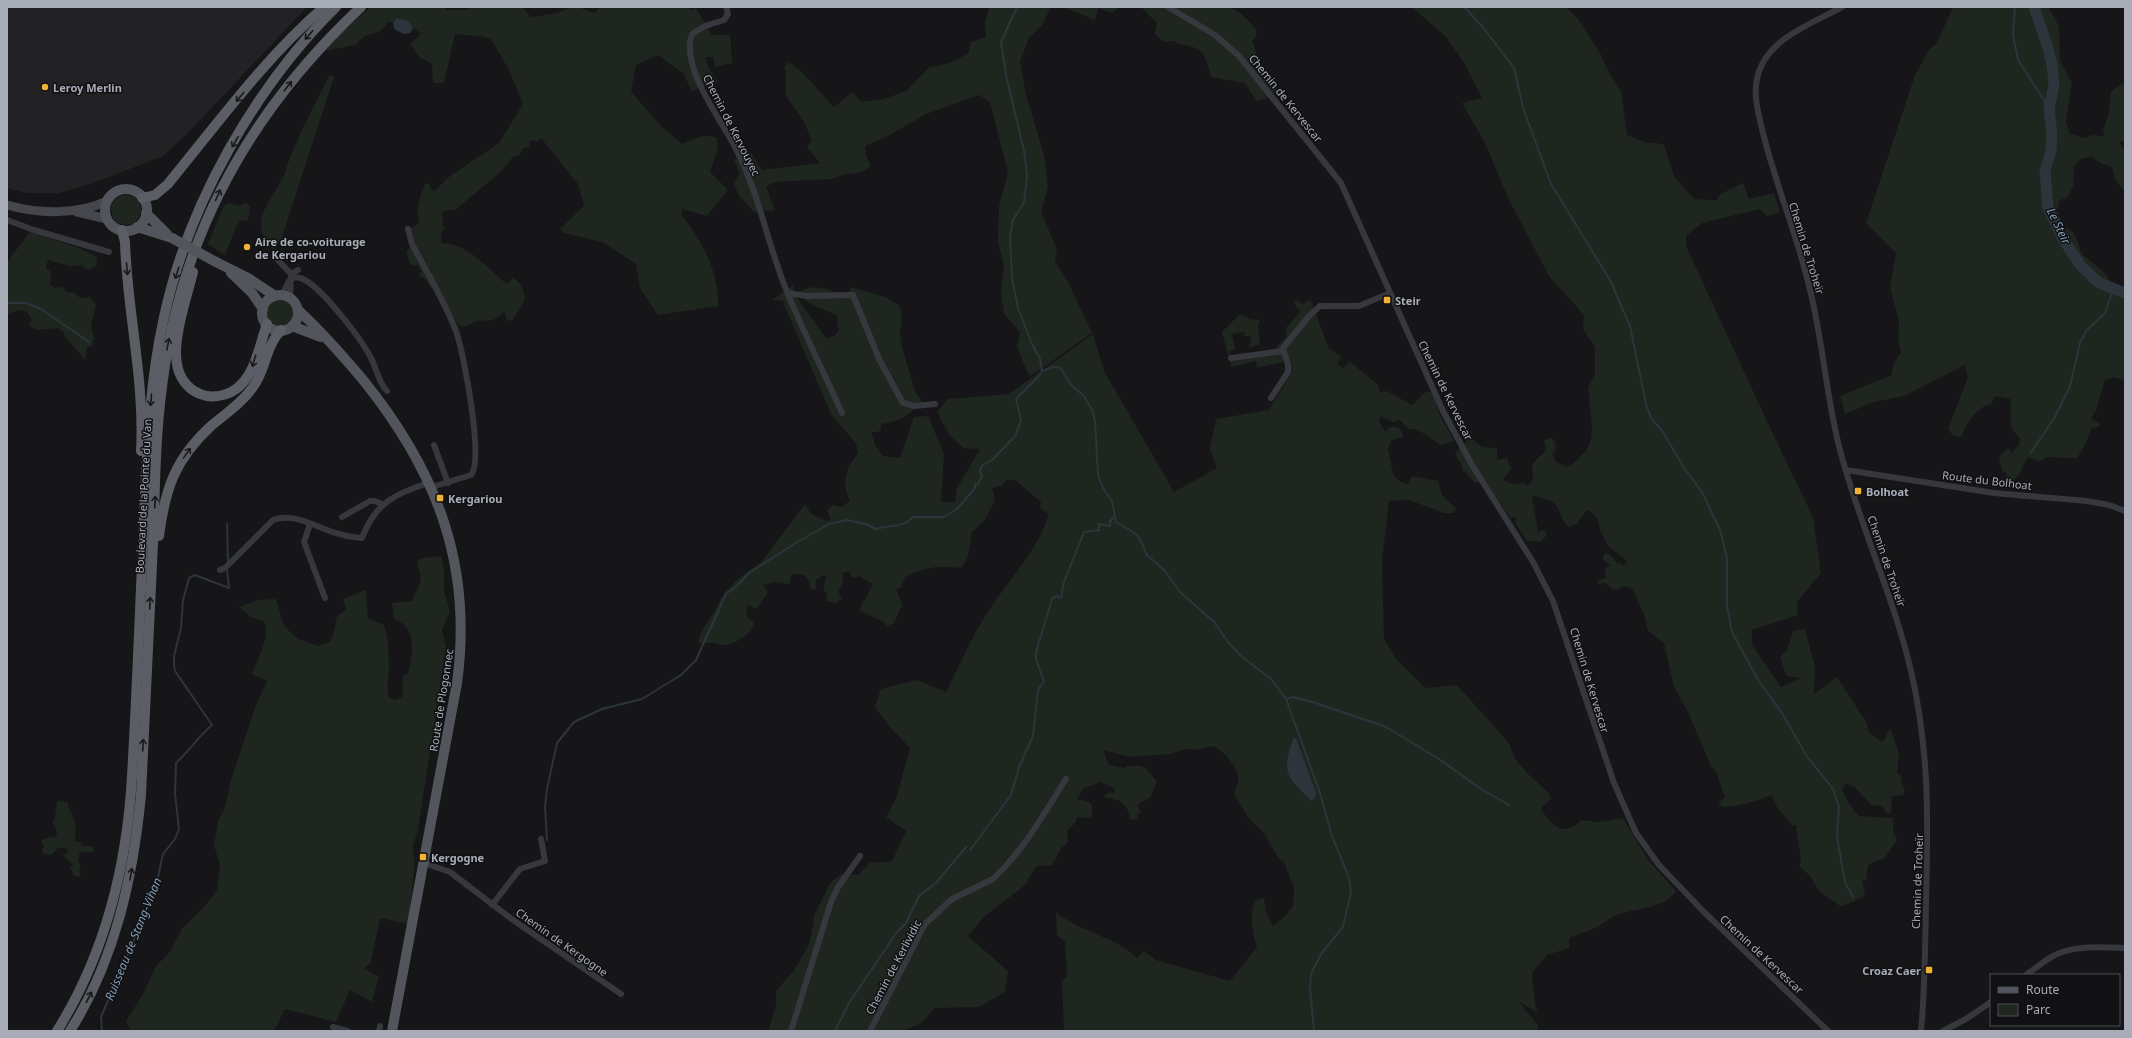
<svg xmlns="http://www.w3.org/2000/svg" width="2132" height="1038" viewBox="0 0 2132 1038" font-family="'Noto Sans',sans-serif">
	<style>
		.built { fill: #222225 }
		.green { fill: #1e261f }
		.water { fill: #2c353c }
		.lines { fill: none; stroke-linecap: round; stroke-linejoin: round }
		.stream { stroke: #2c353c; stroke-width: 2 }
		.river { stroke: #2c353c; stroke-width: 11 }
		.minor { stroke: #37383d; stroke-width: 6 }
		.secondary { stroke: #45474d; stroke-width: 9 }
		.primary { stroke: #53555c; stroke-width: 10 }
		.trunk { stroke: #5b5e65; stroke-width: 10 }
		.primary-bridge { stroke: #53555c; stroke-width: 10 }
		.oneway { stroke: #18191b }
		.poi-dot { fill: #f2b134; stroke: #111113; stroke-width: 1.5 }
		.labels { text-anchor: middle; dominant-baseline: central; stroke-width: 3; stroke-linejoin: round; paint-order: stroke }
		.poi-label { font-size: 11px; font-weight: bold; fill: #a8adb8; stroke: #111113; text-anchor: start }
		.street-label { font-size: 11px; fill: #a8adb8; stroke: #111113 }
		.water-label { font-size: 12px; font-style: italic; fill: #7f9bb3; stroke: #111113 }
	</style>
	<rect width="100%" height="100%" fill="#161618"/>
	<polygon class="built" points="7,7 307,7 188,133 163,156 91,184 58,193 25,193 7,188"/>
	<g class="green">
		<path d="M371 7H445L446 10H466L471 7H522L531 17 558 13 570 7 581 8 594 13 601 7H688L690 10 696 8 712 35H730C732 45 730 52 733 63L715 67 713 57H705L709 69 718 82 692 91 683 73 658 55 636 65 631 92 664 129 682 144C695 138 703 133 717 138L718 149 710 172 728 190 707 216 683 209 681 214C702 241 719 271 718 306L658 315 640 288 636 264 602 242 564 233 560 229 584 206 578 184 541 138 537 142 533 140 530 141 529 147 523 148 520 155 512 158 501 172 455 210 443 211 441 215 443 218 442 224 445 229 441 234V243C470 244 486 268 507 284L513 277 522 286 525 299 513 320 507 321 505 312 493 320 477 321 464 327 458 325 438 288 431 287 426 280 419 275 421 271 418 265H411L406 252C413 246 412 237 411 229L419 223C415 210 420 196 425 184L429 183 431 189 434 191 449 177 499 143 523 104 509 70 491 39C479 34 467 36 455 34L444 83H433L432 64 419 57 410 44 421 34C413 28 406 18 396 19L393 23 388 22 381 31 365 36 355 45 324 51 338 35Z"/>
		<polygon points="989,7 1051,7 1042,25 1029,38 1020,61 1026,95 1044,155 1048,187 1041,212 1057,249 1055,261 1069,284 1092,333 1031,376 1027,372 1017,346 1020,332 1004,314 1001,292 1004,268 998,241 999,207 1008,173 990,102 979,95 926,114 888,136 865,146 866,156 871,166 862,172 843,175 831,179 774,182 766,187 775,210 754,212 739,196 734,184 740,174 734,160 750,151 762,170 820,163 807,147 812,140 803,120 786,96 786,73 784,67 789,62 802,72 834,107 853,92 861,102 884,99 906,91 929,67 946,64 968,54 971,42 986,37 985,24"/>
		<polygon points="1063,7 1120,7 1112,13 1098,8 1095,20"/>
		<path d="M1141 7H1229C1240 12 1251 21 1257 31L1256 37 1252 41 1264 73 1278 90 1268 98 1256 101 1245 83 1211 77C1205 53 1203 47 1178 44L1175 41 1164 42 1155 34 1157 23Z"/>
		<path d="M1412 7H1566L1578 19 1600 53 1610 74 1621 91 1627 135 1647 143H1657L1664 145 1674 176 1694 199 1716 200 1721 194 1743 183 1749 199 1774 193 1780 212 1767 216 1760 209 1702 223 1686 236V246L1772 432 1813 517 1821 573 1797 602 1798 615 1752 630V645L1781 687 1801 678 1787 676 1783 667 1780 657 1787 650 1793 631 1805 629 1815 667 1814 694 1837 677 1866 722 1869 733 1883 742 1890 728 1899 753 1897 773 1902 776 1900 782C1905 787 1906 789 1903 795L1892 796 1891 812 1888 814 1885 812V809L1880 805 1872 806 1856 788 1846 783 1842 790 1849 804 1859 816 1893 818V831L1897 840 1884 859 1877 860 1868 865 1866 880 1862 881 1865 892 1863 897C1854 900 1849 905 1840 906L1819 891 1810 876 1799 866 1801 860 1796 825H1792L1778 809 1771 795C1755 802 1740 806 1722 807L1718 802 1725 798 1716 772 1711 766 1687 710 1674 687 1664 643 1648 631 1645 617 1632 588 1623 586 1617 590 1612 589 1606 583 1598 584 1597 581 1606 577 1605 568 1611 566 1602 559 1605 552 1613 557 1616 563H1620L1624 566 1627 561 1608 546 1600 530 1598 520 1589 510 1586 511 1577 524 1569 527C1561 522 1561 511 1555 504 1550 499 1541 498 1534 496L1532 497 1538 532 1542 530 1546 531 1547 535 1541 542 1527 541 1516 524V517L1511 518 1483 481 1475 483 1462 469V466L1455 454 1470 437 1482 447 1497 448V460L1507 458 1511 468 1503 480 1513 484 1524 483 1527 486 1533 480 1532 464 1546 450 1544 440 1550 438C1557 441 1556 445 1555 452L1552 453 1556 462 1567 467 1574 463 1587 449 1591 440 1592 426 1588 388 1595 375V347L1583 329 1584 315 1549 276 1509 200 1485 143 1462 103 1482 98 1463 61 1446 37Z"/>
		<path d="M1953 7H2048L2059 26 2060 61 2072 83 2066 122 2070 134 2085 138 2093 135 2104 136 2103 130 2109 114 2111 92 2119 85 2125 84V141H2120L2121 146 2125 149V192L2115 179 2112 167 2102 164 2092 157 2082 158 2074 166 2073 187 2067 198 2060 200 2057 213 2063 226 2074 233 2082 254 2104 272 2113 285 2121 289 2125 287V381L2114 377 2105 380 2096 411 2091 418 2100 424 2098 427 2092 428 2084 447 2077 458 2046 457 2039 462 2028 457 2019 474 2006 489 2004 488 2007 473 2002 471 1999 457 2006 449H2010L2012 454 2015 448 2019 446 2020 438 2011 428 2010 399 1995 396 1991 404C1973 409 1969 422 1961 437L1953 436 1948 429 1968 377 1965 365 1904 396 1874 402 1845 414 1840 396 1892 375 1893 365 1901 352 1898 341 1899 322 1890 287 1896 253 1866 223 1915 75 1929 50 1937 43Z"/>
		<path d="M330 75 334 77 281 240 273 249C250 227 264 209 277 188 280 183 283 177 286 172 285 163 323 86 330 75Z"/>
		<circle cx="126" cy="210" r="15"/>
		<polygon points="229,203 238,206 246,203 250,207 248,221 240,220 238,222 225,255 208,244 224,205"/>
		<path d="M30 232C48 239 84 247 97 258V265L88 270 81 265 70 266 48 260 46 268 51 272 50 285 56 288 63 287 67 292 75 293 80 298 90 297 96 305 91 325 94 338 92 346 87 347 85 360 64 335V332L58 328 38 330 29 326 32 320 27 312 19 310 7 314V262Z"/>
		<path d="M795 284 793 292 826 338C833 336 835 338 839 329L837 323 838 316C823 307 807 309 801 291 818 282 830 292 847 295L851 287 885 297 900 306 902 315 900 334 902 347 915 391 922 402C907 416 903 421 881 424V429L878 432H871L876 447 883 456 900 458 914 417 928 416 944 454 941 502H955L957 488 980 449 964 448 950 436 937 412 948 399 1009 394 1093 334 1104 371 1174 492 1217 468 1210 449 1216 419 1269 410 1292 372 1288 361 1257 368 1256 361 1231 367 1222 332 1240 314 1250 319 1260 320 1258 326 1260 344 1249 348 1251 336H1245L1244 332 1232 334 1235 350 1229 351 1231 358 1276 351V347L1287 337 1286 328 1300 312 1293 301 1296 300 1303 304 1310 299 1329 349 1342 356 1337 364 1343 368 1350 362 1378 385 1380 392 1387 391 1412 405 1427 391 1432 393 1440 415 1454 441 1441 445 1418 430 1409 429 1400 420 1393 422 1381 416 1379 422 1386 432 1388 428C1397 425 1402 427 1403 437L1392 440 1388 448 1393 474 1399 481 1408 485 1412 476 1438 481 1442 495 1456 509 1453 513H1444L1409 500 1389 501 1382 561 1384 639 1396 659 1426 688 1457 685 1509 743 1514 757 1526 772 1549 793 1551 799 1541 808C1550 826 1566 838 1581 820L1599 822 1623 818 1648 860 1676 891C1662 910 1638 907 1617 915 1609 918 1603 924 1595 928 1587 932 1578 934 1569 938V948L1547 955 1532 973 1535 1004 1538 1013 1519 1002 1538 1025V1031H1064L1062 981 1067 977 1065 942 1057 935 1056 913C1064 918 1072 923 1080 927 1101 937 1121 942 1137 958L1144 951 1156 960 1230 981 1257 947C1252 932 1249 915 1255 900L1264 898 1266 912 1273 926 1285 916 1293 906 1294 888 1284 862 1278 858 1264 833 1249 819 1234 794C1235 790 1238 785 1238 781 1239 767 1225 753 1214 746L1194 750 1186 749 1170 754 1131 757 1103 750 1109 765 1125 768 1127 766C1150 765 1143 768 1157 781L1150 798 1141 802 1137 806 1142 813 1137 814 1138 819 1130 820C1129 805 1120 798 1105 798V795L1109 792 1113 794 1115 789 1101 782 1083 789 1077 799 1089 802 1092 805V816L1088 818 1077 817 1076 822 1067 831 1068 842 1065 846 1062 847 1052 865 1036 866 1025 885 985 916 968 936 1008 971 1005 992 979 1007 935 1008 921 1023 904 1031H768L776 1005V991L795 969 810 942 814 916 830 883 841 874 858 875 869 863 892 861 906 831 886 817 896 799 910 748 889 726 875 707 881 689 917 680 946 692C959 666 971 638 987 613 1008 580 1036 553 1049 515L1040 507 1041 502 1015 480H1006L1001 486 992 488 995 500 984 521 972 532 968 557 961 568C938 566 926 566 905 577L901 587 896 589 903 606C894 614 900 623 887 626L884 622 859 610 873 584 859 576 853 578 848 571 843 573 842 585 838 591 842 599 836 603 826 601 827 594 823 589 826 576 823 575 816 580V589L811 590C808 577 806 573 792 574L789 584 775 582 763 585 768 592 757 609 748 605 746 616 754 623C751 634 735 645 724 645 720 646 718 643 715 643 710 642 704 644 698 643L702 630 713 614 724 593 737 580 761 562 805 504 811 514 827 521 831 520 827 510 833 505 841 507 850 501C841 482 845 470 858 453L856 443 832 416 786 309 783 305 785 301 772 300Z"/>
		<circle cx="280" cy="313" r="13"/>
		<path d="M441 556 444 568V590L450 612 442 630 446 648 418 830 413 846 415 864 408 924 380 918 371 962 364 968 379 977 372 1002 350 990 336 1022 285 1009 274 1031H131L126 1021 143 994 156 966 169 953 182 929 204 907 217 890 220 866 214 845 218 821 225 808 230 783 256 705 267 681 252 674C257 660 271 636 264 622L251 617 239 607 258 600 276 599 282 621 288 630 298 639 318 646 330 642 334 632 337 616 346 609 343 599 366 590 368 618 384 625C388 638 389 652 389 666 389 677 386 688 389 698L395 700 402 697 403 675H407C412 663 415 640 407 628 405 624 398 621 394 619L392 603 412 601 421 580 417 561 422 558Z"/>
		<path d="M57 801 67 802C68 808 71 810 73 816 77 825 75 833 75 842H80L82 846H92L94 850 92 853 80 852 78 860 81 867 79 870 81 876 79 877 74 876 70 867 74 865 65 858 64 854 69 852 65 848H58L51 855 43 854 42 850 44 846 41 840 50 837 54 838 57 834 55 826 52 824C56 817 56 809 57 801Z"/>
	</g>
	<g class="water">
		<path d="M396 19C402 18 410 21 413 28L410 33 404 34 394 29 393 23Z"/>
		<path d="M1296 738 1316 793 1315 797 1311 801C1287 776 1281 774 1293 739Z"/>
	</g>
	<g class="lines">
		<g class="stream">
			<polyline points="1464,7 1482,26 1514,68 1524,111 1551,184 1610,280 1630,326 1646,404 1651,418 1663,432 1684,468 1702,492 1720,530 1727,558 1727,606 1732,632 1758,680 1782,713 1806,755 1833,789 1839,807 1837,835 1842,866 1845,882 1853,897"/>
			<polyline points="2015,7 2013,35 2018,60 2049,108"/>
			<polyline points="7,303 26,303 41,309 89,342"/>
			<polyline points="1042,371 1053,367 1061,368 1070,384 1084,396 1092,410 1095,421 1098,475 1103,488 1112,501 1116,522 1130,530 1139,537 1147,555 1164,570 1181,593 1214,622 1228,642 1241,656 1271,679 1286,699 1320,793 1331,833 1349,878 1351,892 1343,927 1321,954 1311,974 1310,988 1314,1031"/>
			<polyline points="2030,454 2055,417 2070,386 2080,343 2086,331 2105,313 2113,290"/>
			<polyline points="227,524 228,563"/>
			<polyline points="1286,699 1293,697 1316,703 1386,727 1439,759 1481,789 1509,805"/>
			<path d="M547 840 545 807 547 789 557 743 574 722 602 709 642 699 681 675 696 660 726 594 737 586 749 573 794 544 829 524 847 520 866 524 876 529C889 524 902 529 913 517H944L957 509 975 488V484H978L982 476 980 470 983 465 992 460 1016 435 1021 420 1016 399 1038 377 1042 371 1040 359 1032 344 1018 308 1012 279 1010 236 1013 220 1024 202 1027 176 1024 151 1006 75 1001 42 1017 7"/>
			<polyline points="970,850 1011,795 1019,767 1033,736 1038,690 1044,681 1036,659 1036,652 1052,599 1056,596 1061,598 1064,582 1084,532 1099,530 1099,524 1110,526 1110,521 1115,516"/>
			<path d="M102 1031 101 1017 144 917 158 877 163 854 175 839 179 829 175 794 176 763C189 751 198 737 212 725L175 671 174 665V656L181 628 183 600 189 578 195 575 229 588 227 569"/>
			<polyline points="835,1031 849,1003 897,932 906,923 919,896 936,883 966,847"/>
		</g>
		<polyline class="river" points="2034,7 2048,48 2052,65 2054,85 2049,108 2052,135 2051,151 2045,171 2048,207 2063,239 2081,266 2099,283 2125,293"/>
		<g class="minor">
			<path d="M726 7 728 14 724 20 705 26 692 34C680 67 720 118 735 147 758 190 766 238 784 284 801 328 823 370 842 413"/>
			<polyline points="1168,7 1215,35 1239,56 1341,183 1443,411 1472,465 1533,562 1553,601 1614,783 1636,833 1659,865 1703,911 1828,1031"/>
			<path d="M1842 7C1811 24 1764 40 1757 79 1753 96 1759 116 1763 133 1776 186 1798 237 1810 290 1823 342 1826 395 1839 446 1858 522 1893 594 1911 671 1930 753 1928 822 1926 905 1925 947 1925 989 1921 1031"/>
			<polyline points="7,220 34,230 109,252"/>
			<path d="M408 229 412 244C427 273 446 303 457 334 464 356 484 459 471 475L432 487"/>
			<polyline points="278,260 291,274 290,298"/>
			<polyline points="291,274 298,270"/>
			<path d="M291 278C294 278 297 277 300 278 319 283 362 340 371 358 377 369 378 382 387 391"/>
			<polyline points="788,293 806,296 853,295 880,361 903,403 914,406 935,404"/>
			<polyline points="282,295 289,281"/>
			<polyline points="1231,358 1283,351"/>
			<polyline points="1271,398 1288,372 1288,365 1283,348 1309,316 1320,306 1359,306 1390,293"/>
			<polyline points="434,445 448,483"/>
			<polyline points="1846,470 1994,493 2087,501 2109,505 2125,511"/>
			<polyline points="342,517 370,501 375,501 382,504"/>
			<polyline points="310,524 304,542 325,598"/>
			<path d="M220 570 225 568 273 520C296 511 321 531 343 535 350 537 356 537 362 538 376 501 395 495 430 482"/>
			<polyline points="424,863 450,872 513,920 621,994"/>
			<polyline points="492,905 520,869 545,861 541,839"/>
			<path d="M2026 975C2036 968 2046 959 2057 954 2078 945 2103 947 2125 948"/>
			<polyline points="333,1027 348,1031"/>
			<polyline points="379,1031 380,1026"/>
			<polyline points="791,1031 831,902 838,887 860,856"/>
			<path d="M870 1031 925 924 952 899 993 879C1024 850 1043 815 1066 779"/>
			<polyline points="1943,1031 1966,1019 1991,1002"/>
		</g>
		<g class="secondary">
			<path d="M7 205C38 214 78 215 107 201"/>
			<polyline points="77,212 107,219"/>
		</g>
		<g class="primary">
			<circle cx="126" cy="210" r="21"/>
			<polyline points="146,213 167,234"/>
			<polyline points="137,227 172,238"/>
			<polyline points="216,262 248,278 275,296"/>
			<polyline points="231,273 252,293 263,309"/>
			<circle cx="280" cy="313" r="18"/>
			<path d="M298 310C322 332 343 356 364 381 437 472 473 565 457 683L392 1031"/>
			<polyline points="292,326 321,337"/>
		</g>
		<g class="trunk">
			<path d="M142 198 155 195 168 184C217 124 265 58 324 7"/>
			<path d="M122 230 125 242C127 311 145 381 141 451"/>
			<path d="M193 272C187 297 172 339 177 364 179 377 187 389 200 394 207 397 215 397 223 395 254 387 258 349 267 324"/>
			<path d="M159 536C165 489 175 459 211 426 225 414 242 403 253 387 266 370 265 347 281 330"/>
			<path d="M57 1031C105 954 127 866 132 776 137 691 140 606 144 521 147 453 149 384 164 317 188 205 255 87 336 7"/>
			<path d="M70 1031C115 960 133 878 141 795 145 712 149 628 153 544 155 492 155 439 162 387 180 235 251 110 361 7"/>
		</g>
		<polyline class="primary-bridge" points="172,238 216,262"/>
	</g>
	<defs><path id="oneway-shaft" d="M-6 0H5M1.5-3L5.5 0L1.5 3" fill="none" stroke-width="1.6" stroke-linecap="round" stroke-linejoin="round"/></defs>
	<g class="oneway">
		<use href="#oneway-shaft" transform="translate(309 35) rotate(132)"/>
		<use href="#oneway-shaft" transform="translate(288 86) rotate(-52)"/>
		<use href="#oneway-shaft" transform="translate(240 97) rotate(130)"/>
		<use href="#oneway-shaft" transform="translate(235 142) rotate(120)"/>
		<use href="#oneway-shaft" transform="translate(218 195) rotate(-66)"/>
		<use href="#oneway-shaft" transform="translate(127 269) rotate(85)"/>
		<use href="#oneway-shaft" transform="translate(177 273) rotate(108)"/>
		<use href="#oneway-shaft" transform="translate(168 344) rotate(-80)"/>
		<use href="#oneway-shaft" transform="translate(254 361) rotate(106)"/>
		<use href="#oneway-shaft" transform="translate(151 400) rotate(95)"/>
		<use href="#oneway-shaft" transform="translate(187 453) rotate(-55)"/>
		<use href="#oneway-shaft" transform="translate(155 502) rotate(-87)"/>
		<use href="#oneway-shaft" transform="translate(150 603) rotate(-87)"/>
		<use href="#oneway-shaft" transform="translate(143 745) rotate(-87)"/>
		<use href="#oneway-shaft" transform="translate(131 874) rotate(-80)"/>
		<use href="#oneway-shaft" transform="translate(89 997) rotate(-63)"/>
	</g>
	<g class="poi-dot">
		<circle cx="45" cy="87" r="4"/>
		<circle cx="247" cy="247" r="4"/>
		<rect x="1383" y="296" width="8" height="8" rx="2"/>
		<rect x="1854" y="487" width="8" height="8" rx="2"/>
		<rect x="436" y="494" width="8" height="8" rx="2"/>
		<rect x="419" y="853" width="8" height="8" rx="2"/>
		<rect x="1925" y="966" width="8" height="8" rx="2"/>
	</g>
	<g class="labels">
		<g class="poi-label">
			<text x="53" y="87">Leroy Merlin</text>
			<text x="255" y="241">Aire de co-voiturage<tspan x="255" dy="13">de Kergariou</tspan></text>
			<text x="1395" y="300">Steir</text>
			<text x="1866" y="491">Bolhoat</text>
			<text x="448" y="498">Kergariou</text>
			<text x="431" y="857">Kergogne</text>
			<text x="1921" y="970" text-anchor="end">Croaz Caer</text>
		</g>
		<g class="street-label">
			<text transform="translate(1286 98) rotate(51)">Chemin de Kervescar</text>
			<text transform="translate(732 125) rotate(63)">Chemin de Kervouyec</text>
			<text transform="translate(1807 248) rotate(73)">Chemin de Troheïr</text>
			<text transform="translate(1446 390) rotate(64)">Chemin de Kervescar</text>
			<text transform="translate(1987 480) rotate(7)">Route du Bolhoat</text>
			<text transform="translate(143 496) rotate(-87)">Boulevard de la Pointe du Van</text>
			<text transform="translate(1887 561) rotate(71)">Chemin de Troheïr</text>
			<text transform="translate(1590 680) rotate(73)">Chemin de Kervescar</text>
			<text transform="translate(441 700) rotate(-81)">Route de Plogonnec</text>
			<text transform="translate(1917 881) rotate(-88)">Chemin de Troheïr</text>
			<text transform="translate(562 942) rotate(35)">Chemin de Kergogne</text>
			<text transform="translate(1762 954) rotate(43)">Chemin de Kervescar</text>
			<text transform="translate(893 967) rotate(-62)">Chemin de Kerlividic</text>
		</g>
		<g class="water-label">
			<text transform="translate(2059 226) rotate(64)">Le Steir</text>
			<text transform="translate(133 939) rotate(-68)">Ruisseau de Stang-Vihan</text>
		</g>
	</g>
	<rect width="2132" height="1038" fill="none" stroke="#a8adb8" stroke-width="16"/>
	<rect x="1990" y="974" width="130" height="52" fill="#111113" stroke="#4d4f55"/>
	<rect x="1998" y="987" width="20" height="6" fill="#53555c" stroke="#4d4f55"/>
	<text x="2026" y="994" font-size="12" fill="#a8adb8">Route</text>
	<rect x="1998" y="1004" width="20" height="12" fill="#1e261f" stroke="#4d4f55"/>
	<text x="2026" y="1014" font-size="12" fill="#a8adb8">Parc</text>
</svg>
